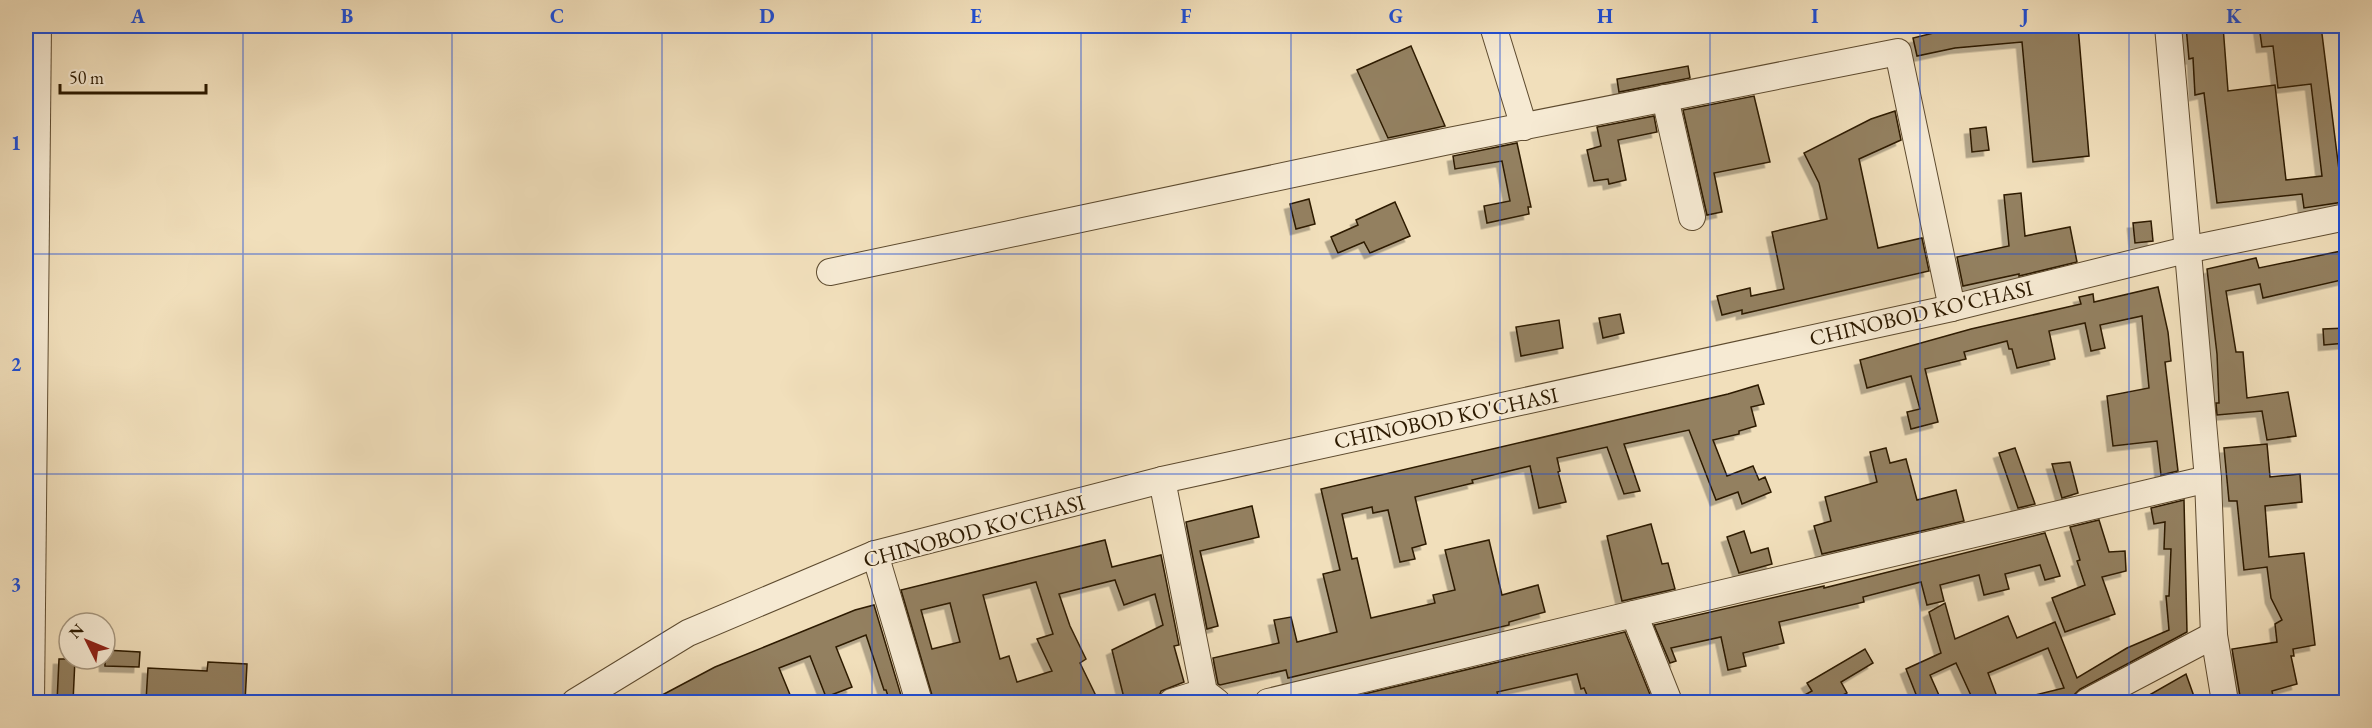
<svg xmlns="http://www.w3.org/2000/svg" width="2372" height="728" viewBox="0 0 2372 728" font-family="'EB Garamond',serif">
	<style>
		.building { fill: #938061; stroke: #2d1a00; stroke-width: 1.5; fill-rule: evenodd; filter: url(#shadow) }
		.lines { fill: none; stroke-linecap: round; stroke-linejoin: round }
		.minor-casing { stroke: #5e4b2f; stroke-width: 28 }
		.minor { stroke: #f6ead3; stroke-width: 26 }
		.grid { fill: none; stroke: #1d4ed8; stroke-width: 1.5; stroke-opacity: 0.55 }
		.labels { text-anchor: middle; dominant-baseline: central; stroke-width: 4.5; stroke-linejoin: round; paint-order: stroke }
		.street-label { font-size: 22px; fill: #2d1a00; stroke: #f6ead3 }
		.neatline { fill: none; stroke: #1d4ed8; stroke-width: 2 }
		.grid-label { font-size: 20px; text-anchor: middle; font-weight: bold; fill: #1d4ed8 }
	</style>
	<defs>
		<filter id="shadow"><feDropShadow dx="-5.5" dy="5.5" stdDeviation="0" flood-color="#0004"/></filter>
	</defs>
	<rect width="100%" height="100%" fill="#f1dfbb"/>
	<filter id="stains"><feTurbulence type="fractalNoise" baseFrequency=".00333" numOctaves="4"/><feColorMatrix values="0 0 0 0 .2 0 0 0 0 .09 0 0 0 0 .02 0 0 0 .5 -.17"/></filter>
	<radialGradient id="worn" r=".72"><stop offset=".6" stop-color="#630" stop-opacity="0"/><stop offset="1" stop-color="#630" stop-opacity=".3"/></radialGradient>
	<g class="building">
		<polygon points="1945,26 2026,26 2026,28 2078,26 2089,156 2033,162 2022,42 1955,48 1917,56 1913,38 1946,30"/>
		<polygon points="2186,26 2223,26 2228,91 2275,85 2286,180 2322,176 2311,84 2278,88 2273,46 2262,47 2259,26 2321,26 2343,202 2304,208 2302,194 2217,203 2204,93 2195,95 2193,58 2189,59"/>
		<polygon points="1411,46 1445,126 1388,138 1357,70"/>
		<polygon points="1688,66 1690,78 1619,92 1617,79"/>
		<polygon points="1754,96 1770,162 1714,173 1722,212 1707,215 1683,110"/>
		<polygon points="1895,111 1901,140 1859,159 1878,248 1922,238 1929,271 1742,314 1742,310 1722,315 1717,296 1750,288 1751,296 1784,289 1772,232 1827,219 1819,183 1804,153 1871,119"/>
		<polygon points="1654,116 1657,132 1618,140 1626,180 1609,184 1608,179 1594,181 1587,150 1601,146 1597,127"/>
		<polygon points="1986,127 1989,150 1972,152 1970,129"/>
		<polygon points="1517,143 1531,207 1528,207 1529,214 1487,223 1484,206 1510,201 1502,161 1455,169 1453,156"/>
		<polygon points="2021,193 2025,236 2070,227 2077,262 2019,276 2019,274 1963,286 1957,257 2009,246 2004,195"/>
		<polygon points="1309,199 1315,224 1296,229 1290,204"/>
		<polygon points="1395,202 1410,236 1370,253 1364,242 1338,253 1331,237 1358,225 1356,220"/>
		<polygon points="2151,221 2153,241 2135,243 2133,223"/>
		<polygon points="2346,250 2346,279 2263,298 2260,284 2226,291 2236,352 2243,352 2247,398 2288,392 2296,436 2267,440 2262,411 2217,415 2216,403 2219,403 2217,354 2207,269 2256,258 2259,268"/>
		<polygon points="2158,287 2168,332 2171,361 2165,362 2178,471 2161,475 2157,441 2113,446 2107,396 2149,388 2142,316 2100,325 2105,348 2091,351 2085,323 2049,331 2055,359 2017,368 2012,349 2009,349 2007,341 1964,352 1966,359 1925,369 1938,422 1911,429 1907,412 1920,409 1911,376 1867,388 1860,360 1971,329 2081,304 2079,297 2093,294 2094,302"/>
		<polygon points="1620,314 1624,333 1603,338 1599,318"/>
		<polygon points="1559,320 1563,348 1521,356 1516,327"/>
		<polygon points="2346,328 2346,343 2324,345 2323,329"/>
		<polygon points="1758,385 1764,404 1751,407 1756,426 1739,431 1739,434 1713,440 1727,476 1753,466 1759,480 1765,477 1771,492 1742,504 1738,492 1716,500 1689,430 1624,444 1640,491 1624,494 1607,447 1557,458 1560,471 1558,472 1566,502 1539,508 1530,466 1472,480 1473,483 1415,497 1426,544 1412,548 1415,559 1400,562 1388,510 1373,513 1372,507 1342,514 1352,559 1357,558 1371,618 1435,603 1433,595 1455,590 1445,550 1489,540 1502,595 1538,585 1545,612 1509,622 1509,625 1288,678 1286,670 1220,685 1218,684 1213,658 1279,643 1274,620 1291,617 1297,642 1337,632 1323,574 1340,570 1321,489 1728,394"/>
		<polygon points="2267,444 2270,477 2300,474 2302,502 2265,506 2269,557 2304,553 2315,645 2293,649 2294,656 2291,656 2297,684 2272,691 2274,702 2241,702 2232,649 2277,642 2275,624 2282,620 2271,598 2267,567 2244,570 2237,501 2229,501 2224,448"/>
		<polygon points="1886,448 1890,463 1906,459 1917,500 1956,490 1964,521 1822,554 1814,526 1831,521 1825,497 1877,482 1870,452"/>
		<polygon points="2015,448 2035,504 2018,508 1999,453"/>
		<polygon points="2070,462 2078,493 2062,498 2052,464"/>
		<polygon points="2184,500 2187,632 2080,689 2074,695 2072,702 2028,702 2027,697 2064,688 2048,648 1988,673 1999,702 1974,702 1956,663 1930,675 1942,702 1919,702 1906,669 1941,653 1929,612 1945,603 1955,639 2008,616 2017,638 2055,622 2077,678 2127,648 2169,630 2166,596 2169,596 2171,549 2164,549 2165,522 2154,524 2151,508"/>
		<polygon points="1252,506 1259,537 1200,551 1218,626 1207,629 1186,522"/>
		<polygon points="2099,520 2109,552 2125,551 2126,571 2102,577 2115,614 2065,632 2052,598 2085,585 2077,561 2080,560 2070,527"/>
		<polygon points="1651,524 1662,564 1668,563 1675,589 1622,601 1607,536"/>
		<polygon points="1744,531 1751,553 1768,548 1772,564 1739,573 1727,537"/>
		<polygon points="2045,533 2060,576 2045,580 2040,565 2005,574 2009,589 1984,595 1979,575 1940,585 1944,601 1927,605 1921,582 1863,597 1864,602 1779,622 1784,643 1743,653 1746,666 1728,670 1721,637 1671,648 1676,661 1670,663 1654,625 1824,586 1824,588"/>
		<path d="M1105 540 1112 567 1161 555 1179 645 1174 646 1184 682 1161 691 1157 702H1125L1112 650 1163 625 1155 594 1124 605 1115 580 1059 594 1070 626 1086 659 1080 663 1099 702H934L901 590ZM1036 582 1053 634 1037 639 1052 671 1017 682 1009 656 1000 659 983 595ZM950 603 960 642 932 649 921 610Z"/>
		<polygon points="874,605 903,702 890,702 886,690 884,690 866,635 836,647 852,687 826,697 810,656 779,668 793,702 649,702 715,667 855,610"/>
		<polygon points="1625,632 1653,702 1590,702 1584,688 1581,689 1577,674 1497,692 1500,702 1344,702 1343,699"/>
		<polygon points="1865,649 1873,663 1841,682 1847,693 1829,702 1792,702 1812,691 1807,683"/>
		<polygon points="105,650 140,652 139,667 105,666"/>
		<polygon points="59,659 75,659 73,702 57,702"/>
		<polygon points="208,662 247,664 245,702 152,702 146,701 148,668 207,671"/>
		<polygon points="2186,674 2196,702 2137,702"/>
	</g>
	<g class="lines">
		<g class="minor-casing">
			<g id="minor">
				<polyline points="1493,26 1524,127"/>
				<polyline points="2168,26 2208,479 2214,635 2225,702"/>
				<polyline points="1665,98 1692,217"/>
				<polyline points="830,272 1444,142 1898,52 1952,308"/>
				<polyline points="1162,480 1204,692 1217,702"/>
				<polyline points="875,554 919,702"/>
				<polyline points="1634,614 1669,702"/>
				<polyline points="31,702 38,26"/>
				<polyline points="575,702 688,633 875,554 1162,480 1952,308 2186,250 2346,217"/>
				<polyline points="1172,702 1204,692"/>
				<polyline points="1268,702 1634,614 2208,479"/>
				<polyline points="2087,702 2214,635"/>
			</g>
		</g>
		<use href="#minor" class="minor"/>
	</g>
	<path class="grid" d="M243 26V702M452 26V702M662 26V702M872 26V702M1081 26V702M1291 26V702M1500 26V702M1710 26V702M1920 26V702M2129 26V702M26 254H2346M26 474H2346"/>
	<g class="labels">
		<g class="street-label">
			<text transform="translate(1921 313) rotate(-13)">CHINOBOD KO'CHASI</text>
			<text transform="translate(1446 418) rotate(-12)">CHINOBOD KO'CHASI</text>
			<text transform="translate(974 531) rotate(-15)">CHINOBOD KO'CHASI</text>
		</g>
	</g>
	<rect width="2372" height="728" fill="none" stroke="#f1dfbb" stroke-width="66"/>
	<g transform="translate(87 641) rotate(313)"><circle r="28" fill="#f6ead3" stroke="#a6977f" stroke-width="1.5"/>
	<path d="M0-4.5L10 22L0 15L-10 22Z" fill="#8f2418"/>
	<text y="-9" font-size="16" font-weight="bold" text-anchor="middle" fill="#2d1a00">N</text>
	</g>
	<path d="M60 84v9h146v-9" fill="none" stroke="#2d1a00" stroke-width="3"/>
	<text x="69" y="84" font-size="18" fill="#2d1a00" stroke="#f6ead3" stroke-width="4.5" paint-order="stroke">50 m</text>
	<rect x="33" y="33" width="2306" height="662" class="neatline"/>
	<g class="grid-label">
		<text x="138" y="23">A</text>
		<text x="347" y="23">B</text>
		<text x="557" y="23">C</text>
		<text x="767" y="23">D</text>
		<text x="976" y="23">E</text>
		<text x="1186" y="23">F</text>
		<text x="1396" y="23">G</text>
		<text x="1605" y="23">H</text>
		<text x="1815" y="23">I</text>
		<text x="2025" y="23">J</text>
		<text x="2234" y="23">K</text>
		<text x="16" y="150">1</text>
		<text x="16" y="371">2</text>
		<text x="16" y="591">3</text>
	</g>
	<rect width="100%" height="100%" filter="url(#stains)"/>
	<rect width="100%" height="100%" fill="url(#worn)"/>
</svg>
